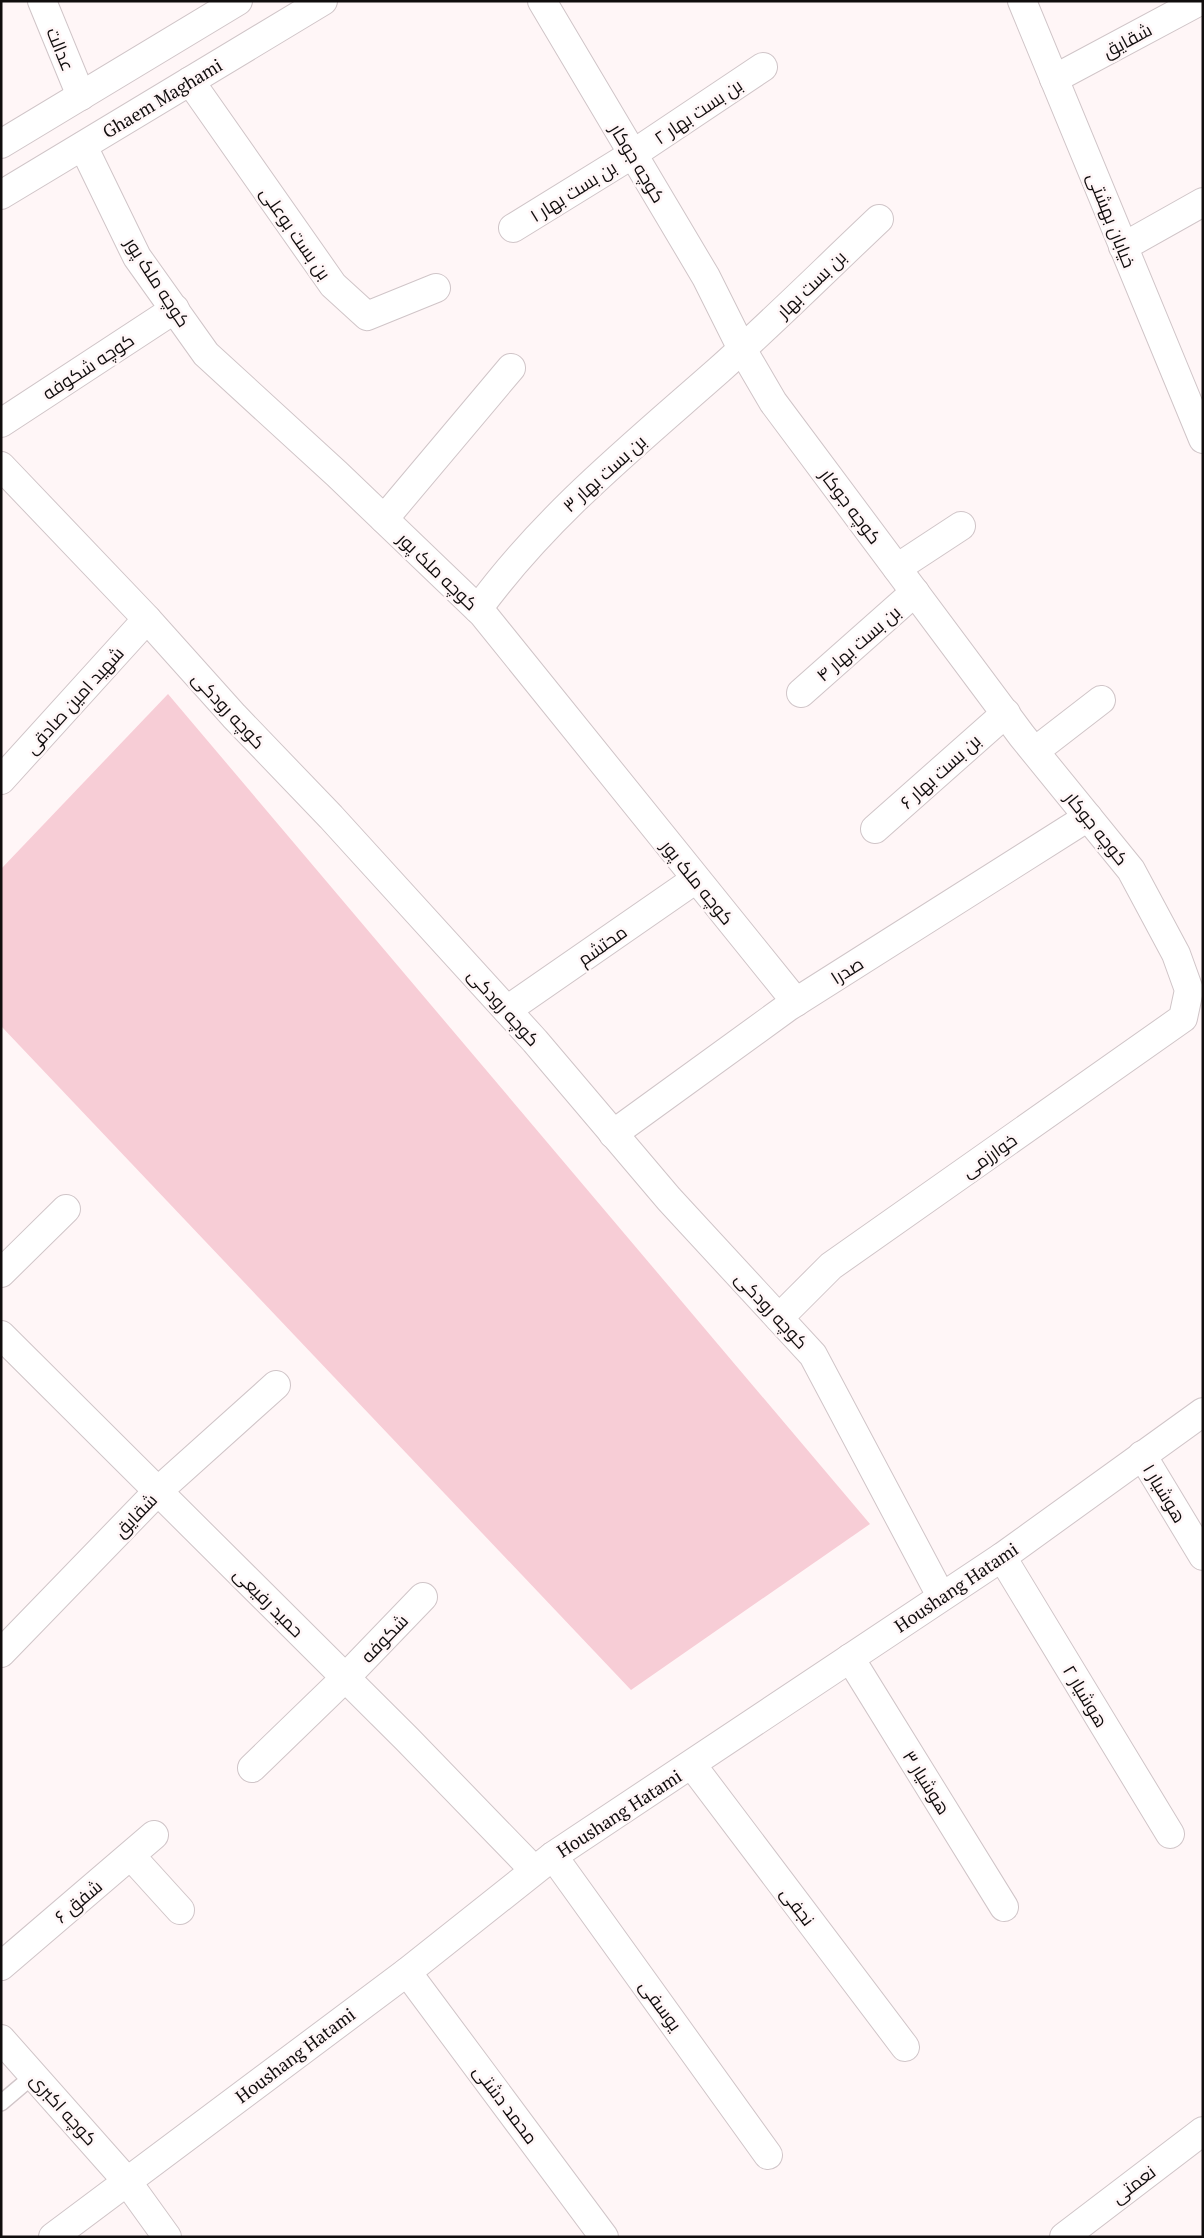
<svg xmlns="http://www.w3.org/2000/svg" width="1204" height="2238" viewBox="0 0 1204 2238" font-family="'PT Serif',Cairo,serif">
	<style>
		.green { fill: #f7cdd6 }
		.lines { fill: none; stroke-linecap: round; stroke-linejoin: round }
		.lane-casing { stroke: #d0c5c8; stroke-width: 18 }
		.street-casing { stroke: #d0c5c8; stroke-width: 30 }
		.secondary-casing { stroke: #d0c5c8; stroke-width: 30 }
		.lane { stroke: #fff; stroke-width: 15 }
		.street { stroke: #fff; stroke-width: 28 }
		.secondary { stroke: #fff; stroke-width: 28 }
		.labels { text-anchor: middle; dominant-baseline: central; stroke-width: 5; stroke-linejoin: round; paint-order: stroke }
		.street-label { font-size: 18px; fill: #100d0d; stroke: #fff6f7 }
	</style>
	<rect width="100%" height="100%" fill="#fff6f7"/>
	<polygon class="green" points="168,694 870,1524 631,1690 1,1026 1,869"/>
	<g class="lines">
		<g class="lane-casing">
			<polyline id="lane" points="1,2103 34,2075"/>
		</g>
		<g class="street-casing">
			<g id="street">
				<polyline points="42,1 81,96"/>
				<polyline points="542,1 706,277 742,349 773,402 1022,736 1131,870 1176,954 1189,990 1183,1018 831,1266 779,1318"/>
				<polyline points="1054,79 1200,1"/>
				<polyline points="190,81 333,285 367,316 436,288"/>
				<polyline points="83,146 137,257 206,354 337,474 483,614 796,1002"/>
				<polyline points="513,228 633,154 763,67"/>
				<polyline points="1123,247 1203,202"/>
				<polyline points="1,423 175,309"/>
				<polyline points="1,466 147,619 234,716 331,817 535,1041 669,1199 813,1355 941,1596"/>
				<polyline points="384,519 511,368"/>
				<polyline points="897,568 961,526"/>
				<path d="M478 609C545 517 634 445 719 370 774 321 826 269 879 219"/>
				<polyline points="801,693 915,592"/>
				<polyline points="1035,751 1101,700"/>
				<polyline points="1,780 147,619"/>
				<polyline points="875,829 1006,713"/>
				<polyline points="507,1010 696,879"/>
				<polyline points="613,1134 788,1007 1088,817"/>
				<polyline points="1,1273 66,1209"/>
				<polyline points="1,1335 407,1739 534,1870"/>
				<polyline points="1142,1455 1203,1556"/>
				<polyline points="1002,1557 1170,1834"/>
				<polyline points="1,1653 158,1491 276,1385"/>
				<polyline points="850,1658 1004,1907"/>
				<polyline points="692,1765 905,2047"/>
				<polyline points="252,1768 345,1678 423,1597"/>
				<polyline points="131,1856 180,1910"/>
				<polyline points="553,1856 768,2155"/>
				<polyline points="1,1966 154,1835"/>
				<polyline points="407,1972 604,2237"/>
				<polyline points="1,2039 126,2180 167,2237"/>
				<polyline points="1064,2237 1203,2131"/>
			</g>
		</g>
		<g class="secondary-casing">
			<g id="secondary">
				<polyline points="1022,1 1203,439"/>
				<polyline points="1,144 238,1"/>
				<polyline points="1,195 323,1"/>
				<polyline points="53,2237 407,1972 553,1856 1002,1557 1203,1412"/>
			</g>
		</g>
		<use href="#lane" class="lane"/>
		<use href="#street" class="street"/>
		<use href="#secondary" class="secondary"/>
	</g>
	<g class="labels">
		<g class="street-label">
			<text transform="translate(1127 40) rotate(-28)">شقایق</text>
			<text transform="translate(61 49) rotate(68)">عدالت</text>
			<text transform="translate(162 98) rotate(-31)">Ghaem Maghami</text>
			<text transform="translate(698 111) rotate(-34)">بن بست بهار ۲</text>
			<text transform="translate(638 163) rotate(59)">کوچه جوکار</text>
			<text transform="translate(573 191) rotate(-32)">بن بست بهار ۱</text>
			<text transform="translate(1112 220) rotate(68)">خیابان بهشتی</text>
			<text transform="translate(296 233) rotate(55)">بن بست بوعلی</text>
			<text transform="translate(158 282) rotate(57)">کوچه ملک پور</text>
			<text transform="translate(811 284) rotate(-44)">بن بست بهار</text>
			<text transform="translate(88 366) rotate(-33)">کوچه شکوفه</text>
			<text transform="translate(604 473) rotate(-42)">بن بست بهار ۳</text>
			<text transform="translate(851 506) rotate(53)">کوچه جوکار</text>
			<text transform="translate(438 571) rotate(44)">کوچه ملک پور</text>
			<text transform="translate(858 643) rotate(-41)">بن بست بهار ۴</text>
			<text transform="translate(74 700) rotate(-48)">شهید امین صادقی</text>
			<text transform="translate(229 710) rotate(47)">کوچه رودکی</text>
			<text transform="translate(940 771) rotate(-42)">بن بست بهار ۶</text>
			<text transform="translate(1097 828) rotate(51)">کوچه جوکار</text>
			<text transform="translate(698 882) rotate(51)">کوچه ملک پور</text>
			<text transform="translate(602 945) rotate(-35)">محتشم</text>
			<text transform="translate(847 970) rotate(-32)">صدرا</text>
			<text transform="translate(504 1007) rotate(48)">کوچه رودکی</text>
			<text transform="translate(989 1155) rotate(-35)">خوارزمی</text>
			<text transform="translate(772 1310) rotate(47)">کوچه رودکی</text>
			<text transform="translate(1165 1493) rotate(59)">هوشیار ۱</text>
			<text transform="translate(135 1515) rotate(-46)">شقایق</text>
			<text transform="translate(956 1587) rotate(-34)">Houshang Hatami</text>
			<text transform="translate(269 1602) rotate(45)">حمید رفیعی</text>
			<text transform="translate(384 1638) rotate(-46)">شکوفه</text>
			<text transform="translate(1086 1696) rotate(59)">هوشیار ۲</text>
			<text transform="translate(927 1782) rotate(58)">هوشیار ۳</text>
			<text transform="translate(619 1813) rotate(-33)">Houshang Hatami</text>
			<text transform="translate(78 1901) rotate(-40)">شفق ۶</text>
			<text transform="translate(798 1906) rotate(53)">نجفی</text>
			<text transform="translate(661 2005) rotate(54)">یوسفی</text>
			<text transform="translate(295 2055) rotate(-37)">Houshang Hatami</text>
			<text transform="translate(506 2104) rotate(53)">محمد دشتی</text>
			<text transform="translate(64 2109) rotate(48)">کوچه اکبری</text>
			<text transform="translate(1133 2184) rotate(-37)">نعمتی</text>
		</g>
	</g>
	<rect width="1204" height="2238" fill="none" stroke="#100d0d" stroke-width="5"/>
</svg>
